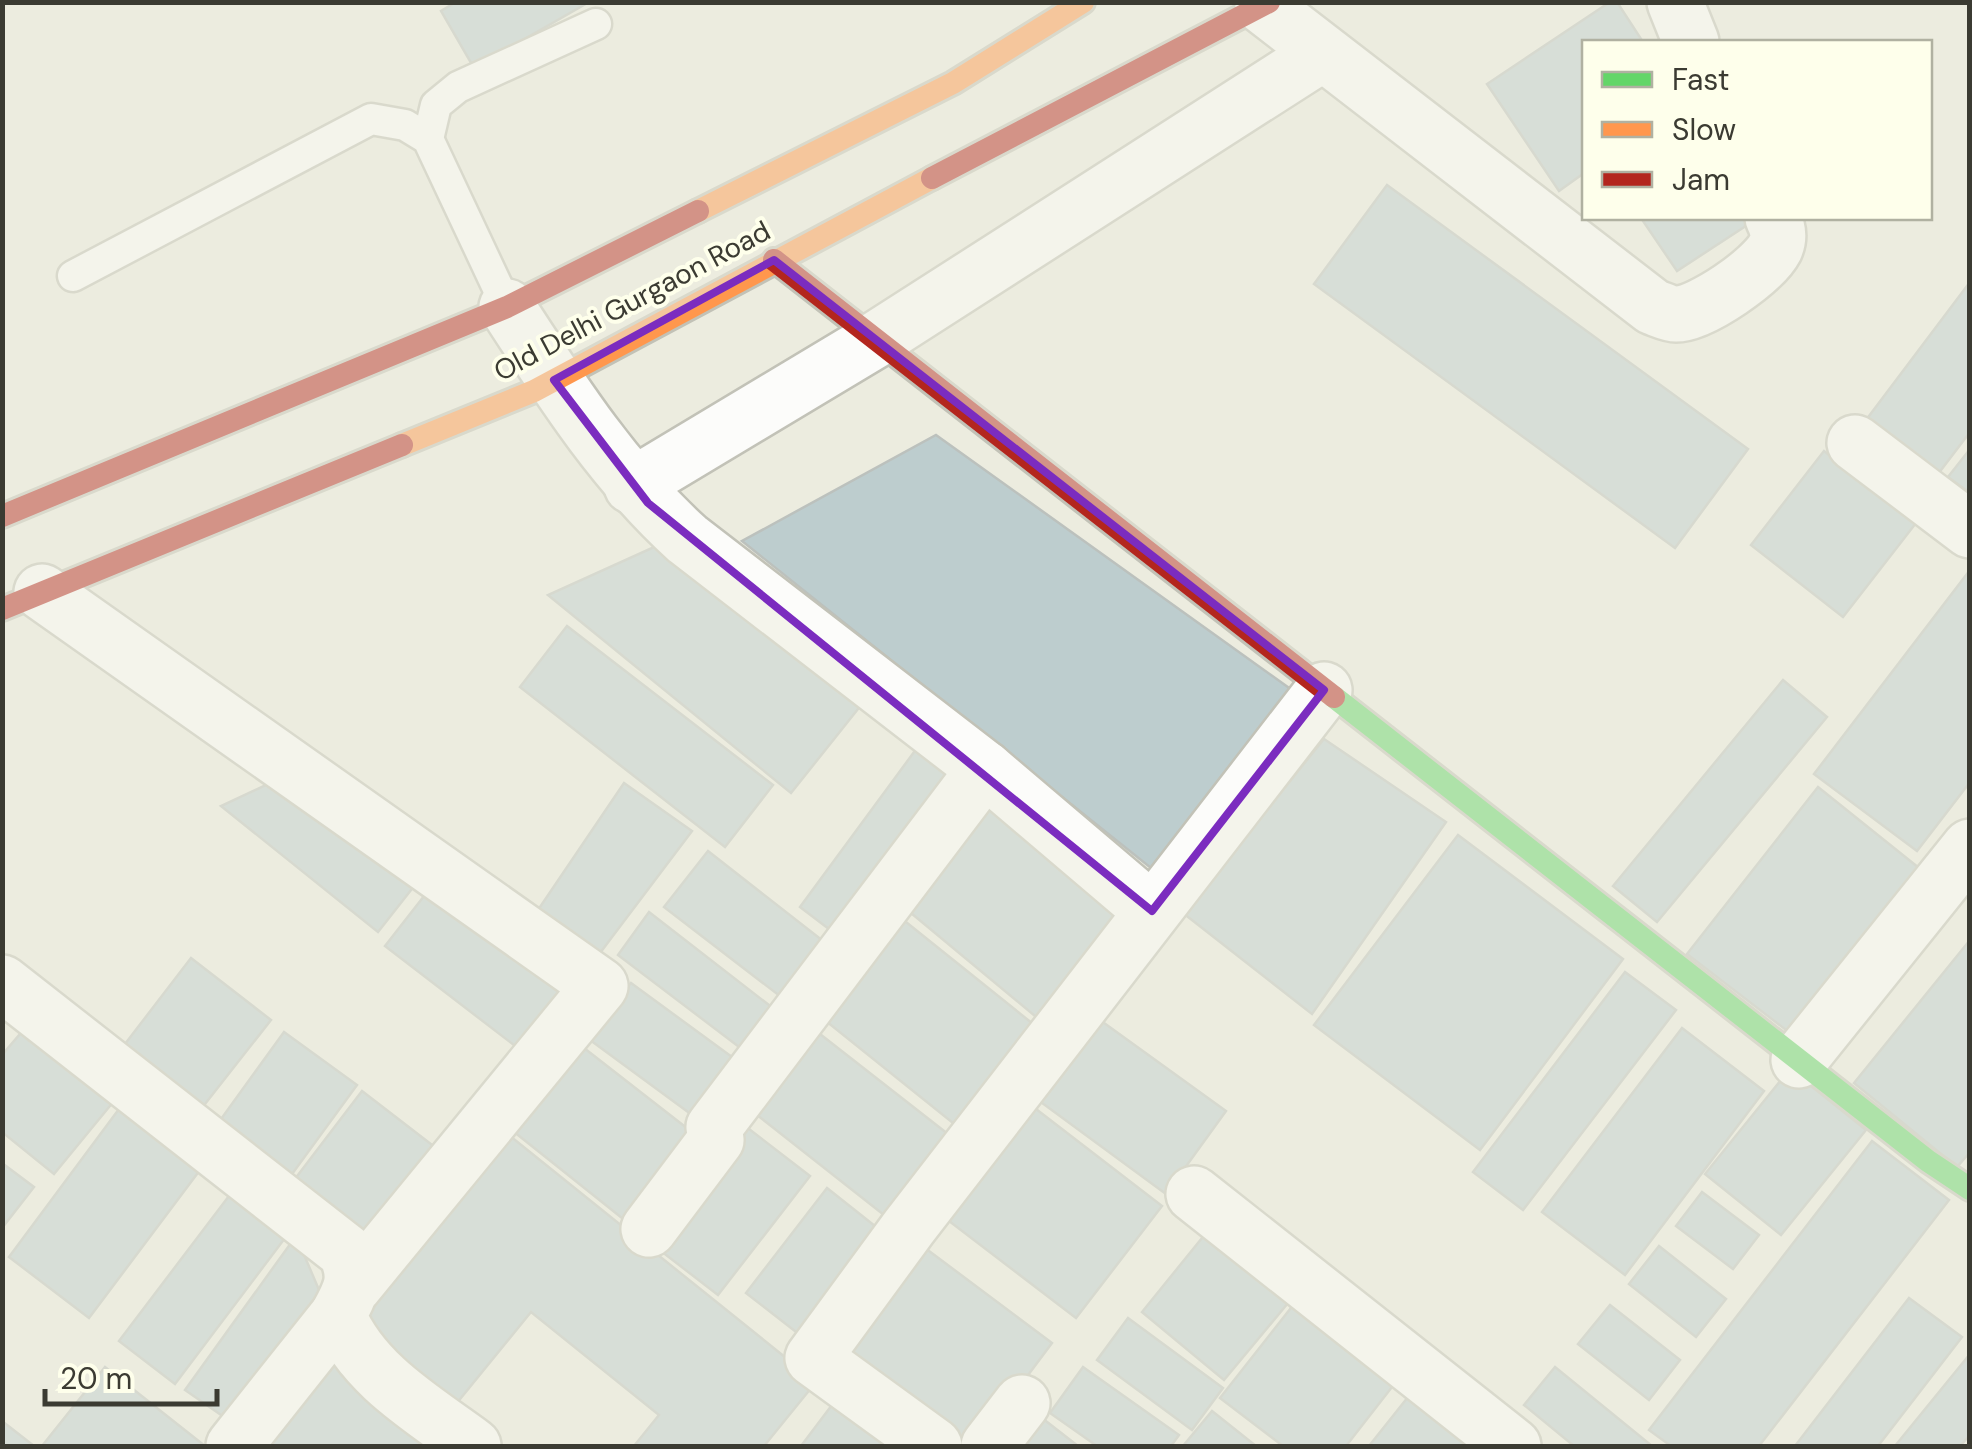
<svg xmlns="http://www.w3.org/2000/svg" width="1972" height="1449" viewBox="0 0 1972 1449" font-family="'DM Sans',sans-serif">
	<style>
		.building { fill: #bdcdce; stroke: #bcc1bd; stroke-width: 2.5 }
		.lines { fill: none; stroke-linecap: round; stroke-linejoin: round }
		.lane-casing { stroke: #c2c2b7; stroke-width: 35 }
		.street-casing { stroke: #c2c2b7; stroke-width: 60 }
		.fast-casing { stroke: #c2c2b7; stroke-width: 28 }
		.slow-casing { stroke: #c2c2b7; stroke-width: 28 }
		.jam-casing { stroke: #c2c2b7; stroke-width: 28 }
		.lane { stroke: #fcfcfa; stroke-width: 30 }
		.street { stroke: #fcfcfa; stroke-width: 55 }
		.fast { stroke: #63d668; stroke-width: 22 }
		.slow { stroke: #ff974d; stroke-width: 22 }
		.jam { stroke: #b3261e; stroke-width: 22 }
		.marked { fill: none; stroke: #7b2cbf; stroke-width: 8; stroke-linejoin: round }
		.labels { text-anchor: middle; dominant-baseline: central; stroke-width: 8; stroke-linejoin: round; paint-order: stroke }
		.street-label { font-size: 28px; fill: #3b3b32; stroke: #feffeb }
	</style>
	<rect width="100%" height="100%" fill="#ececdf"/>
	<g class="building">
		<polygon points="456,2 589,2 474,68 441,11"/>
		<polygon points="1610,2 1617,2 1643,42 1584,42 1584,173 1559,191 1487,84"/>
		<polygon points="1387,185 1748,449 1675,548 1314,284"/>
		<polygon points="1641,218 1758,218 1677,271"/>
		<polygon points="1970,282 1970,432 1938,474 1866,420"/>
		<polygon points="936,435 1292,690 1151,868 742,541"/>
		<polygon points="1970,449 1970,493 1948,477"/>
		<polygon points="1824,451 1916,523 1843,617 1751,545"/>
		<polygon points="663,543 862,704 791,793 548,595"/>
		<polygon points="1970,570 1970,782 1917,851 1814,774"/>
		<polygon points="567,626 773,785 725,847 520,687"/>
		<polygon points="1783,680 1827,717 1657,922 1613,886"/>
		<polygon points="1324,739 1446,822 1312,1014 1183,913"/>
		<polygon points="917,748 959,779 842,939 800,907"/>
		<polygon points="285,776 415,885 378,932 221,806"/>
		<polygon points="624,783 692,831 597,957 538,910"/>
		<polygon points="1818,787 1919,868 1790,1033 1687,954"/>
		<polygon points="985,800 1133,922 1047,1026 899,903"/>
		<polygon points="1458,835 1623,959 1480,1150 1314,1025"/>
		<polygon points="708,851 832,948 789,1003 664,907"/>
		<polygon points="428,891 578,1007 536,1062 385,946"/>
		<polygon points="649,912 783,1016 751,1056 618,955"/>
		<polygon points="896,914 1043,1032 963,1131 816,1013"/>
		<polygon points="1970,940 1970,1152 1957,1167 1854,1083"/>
		<polygon points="191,958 271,1020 194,1118 115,1057"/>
		<polygon points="1625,972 1676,1010 1523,1210 1473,1172"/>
		<polygon points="631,983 747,1068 703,1123 586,1037"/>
		<polygon points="1093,1015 1226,1111 1166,1194 1034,1097"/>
		<polygon points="26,1027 114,1101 54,1174 2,1132 2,1055"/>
		<polygon points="811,1027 962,1145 898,1226 747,1107"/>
		<polygon points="1682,1028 1764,1091 1625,1275 1542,1212"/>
		<polygon points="284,1032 357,1085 284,1185 211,1133"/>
		<polygon points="584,1048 706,1143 637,1230 513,1131"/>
		<polygon points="1790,1069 1866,1130 1781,1235 1705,1174"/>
		<polygon points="362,1091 436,1148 359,1249 285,1192"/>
		<polygon points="1023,1099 1162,1206 1076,1318 936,1211"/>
		<polygon points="119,1109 200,1170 89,1318 9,1257"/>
		<polygon points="740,1122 810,1176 718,1295 648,1241"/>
		<polygon points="500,1128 816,1382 764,1446 634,1446 659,1415 531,1312 456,1404 347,1322"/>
		<polygon points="1872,1141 1949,1200 1759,1446 1671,1446 1649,1430"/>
		<polygon points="2,1163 34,1187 2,1228"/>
		<polygon points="827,1188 890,1238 809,1342 746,1293"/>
		<polygon points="232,1192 288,1234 175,1384 119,1341"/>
		<polygon points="1702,1192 1759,1235 1733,1269 1676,1226"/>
		<polygon points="1215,1222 1298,1291 1224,1380 1142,1312"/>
		<polygon points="296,1236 325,1304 237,1426 185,1390"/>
		<polygon points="913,1239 1052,1343 975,1446 948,1446 826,1353"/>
		<polygon points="1659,1246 1726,1299 1696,1337 1629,1284"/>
		<polygon points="1909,1298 1962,1337 1878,1446 1795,1446"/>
		<polygon points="1298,1299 1399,1378 1346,1446 1283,1446 1220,1398"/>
		<polygon points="1610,1305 1680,1360 1649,1400 1578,1344"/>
		<polygon points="1128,1318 1223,1388 1192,1430 1097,1360"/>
		<polygon points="325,1351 436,1446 251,1446"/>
		<polygon points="1970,1354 1970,1435 1960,1446 1895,1446"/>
		<polygon points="105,1367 205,1446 42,1446"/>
		<polygon points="1083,1367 1179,1435 1171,1446 1097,1446 1050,1413"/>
		<polygon points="1555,1367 1652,1446 1574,1446 1524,1405"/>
		<polygon points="1420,1382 1500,1446 1369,1446"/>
		<polygon points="838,1397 903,1446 801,1446"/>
		<polygon points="1212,1411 1256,1446 1183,1446"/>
		<polygon points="1042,1418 1078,1446 1019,1446"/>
		<polygon points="2,1421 34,1446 2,1446"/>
	</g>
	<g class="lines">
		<g class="lane-casing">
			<g id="lane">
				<polyline points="428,139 436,105 458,87 596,24"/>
				<polyline points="73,276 371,119 405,125 428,139 507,307"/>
			</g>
		</g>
		<g class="street-casing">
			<g id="street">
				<polyline points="1675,2 1691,42"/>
				<path d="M1263 6 1653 307C1659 309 1669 314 1676 314 1701 314 1763 271 1775 248 1780 237 1778 228 1773 218"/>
				<path d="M507 307C561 390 613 472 687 539L985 769 1152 911"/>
				<polyline points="1855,443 1970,530"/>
				<polyline points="632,486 877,339 1323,53"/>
				<polyline points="42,592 600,986 354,1286"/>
				<path d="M2 983 346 1252C358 1279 351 1291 338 1315 363 1375 423 1409 473 1446"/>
				<polyline points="1799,1060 1970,847"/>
				<polyline points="1194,1194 1513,1446"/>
				<polyline points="649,1229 716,1140 714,1127 985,769"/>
				<polyline points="234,1446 338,1315"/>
				<polyline points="934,1446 813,1358 909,1227 1324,690"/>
				<polyline points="989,1446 1022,1403"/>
			</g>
		</g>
		<g class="fast-casing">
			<polyline id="fast" points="1334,697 1928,1161 1970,1189"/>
		</g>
		<g class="slow-casing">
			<g id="slow">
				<polyline points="698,211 953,83 1083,2"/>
				<polyline points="402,445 534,391 932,178"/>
			</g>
		</g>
		<g class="jam-casing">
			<g id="jam">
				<polyline points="932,178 1269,2"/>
				<polyline points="774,260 1334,697"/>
				<polyline points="2,516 507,307 698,211"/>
				<polyline points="2,609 402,445"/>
			</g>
		</g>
		<use href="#lane" class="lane"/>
		<use href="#street" class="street"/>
		<use href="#fast" class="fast"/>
		<use href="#slow" class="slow"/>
		<use href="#jam" class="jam"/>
	</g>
	<path d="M0 0H1972V1449H0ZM774 260 1324 690 1152 911 648 503 554 380Z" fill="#ececdf" fill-opacity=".55" fill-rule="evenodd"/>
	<path class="marked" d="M774 260 1324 690 1152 911 648 503 554 380Z"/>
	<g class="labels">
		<g class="street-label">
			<text transform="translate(632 301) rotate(-28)">Old Delhi Gurgaon Road</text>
		</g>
	</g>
	<rect width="1972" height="1449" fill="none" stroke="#3b3b32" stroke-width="10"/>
	<rect x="1582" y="40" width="350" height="180" fill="#feffeb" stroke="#b0b1a1" stroke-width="2.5"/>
	<rect x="1602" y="72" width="50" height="15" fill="#63d668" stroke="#b0b1a1" stroke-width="2.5"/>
	<text x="1672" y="90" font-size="30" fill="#3b3b32">Fast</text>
	<rect x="1602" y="122" width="50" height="15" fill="#ff974d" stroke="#b0b1a1" stroke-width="2.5"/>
	<text x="1672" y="140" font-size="30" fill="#3b3b32">Slow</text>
	<rect x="1602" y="172" width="50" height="15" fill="#b3261e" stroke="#b0b1a1" stroke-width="2.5"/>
	<text x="1672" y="190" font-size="30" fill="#3b3b32">Jam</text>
	<path d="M45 1389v15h172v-15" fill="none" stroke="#3b3b32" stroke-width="5"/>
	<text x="60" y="1389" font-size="30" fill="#3b3b32" stroke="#feffeb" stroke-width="8" paint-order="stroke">20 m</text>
</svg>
